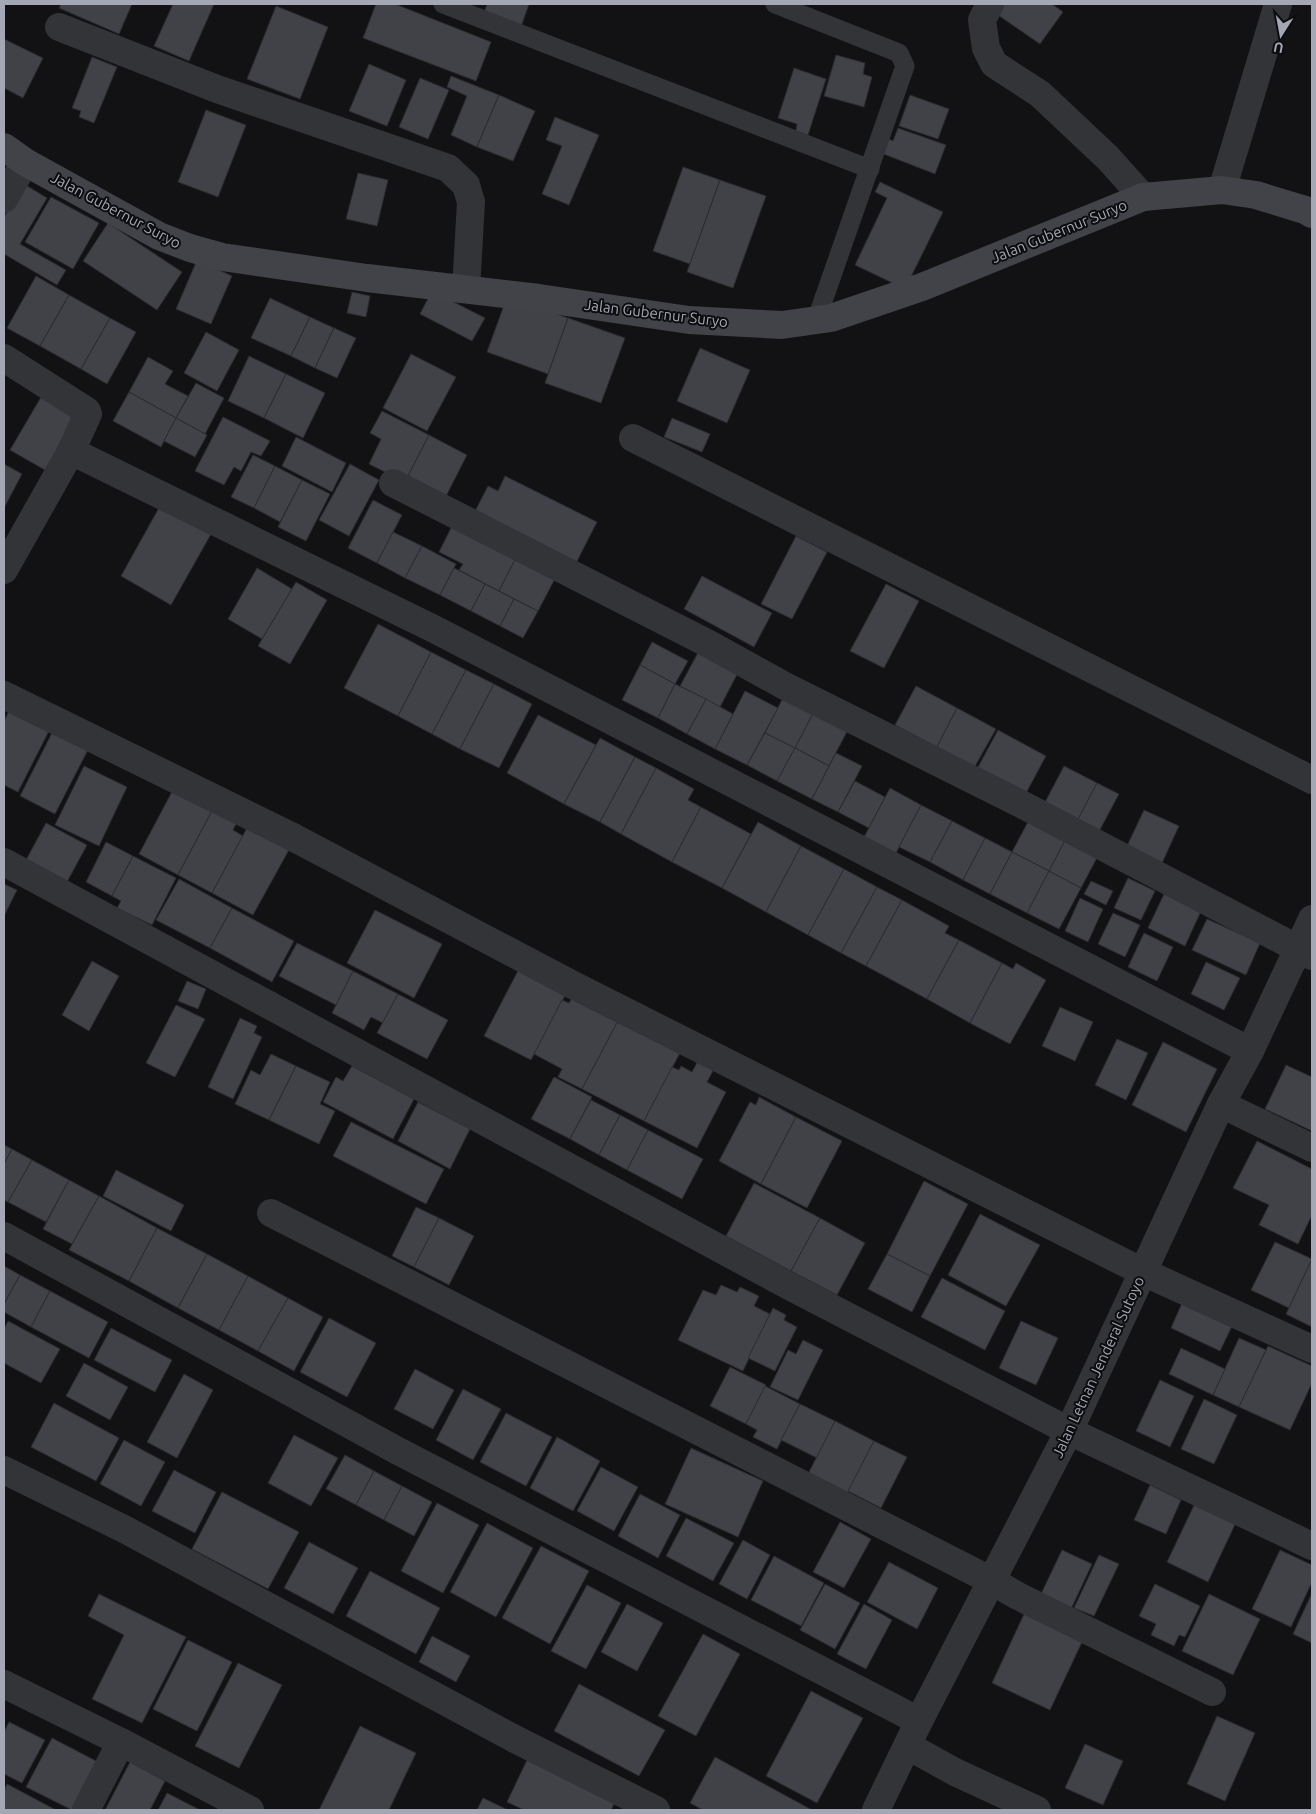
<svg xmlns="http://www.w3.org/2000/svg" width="1316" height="1814" viewBox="0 0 1316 1814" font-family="Ubuntu,sans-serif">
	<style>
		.building { fill: #414247; stroke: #2c2c30 }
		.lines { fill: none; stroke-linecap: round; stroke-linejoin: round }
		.lane { stroke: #333438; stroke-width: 19 }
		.street { stroke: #333438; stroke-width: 28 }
		.secondary { stroke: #414348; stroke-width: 28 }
		.labels { text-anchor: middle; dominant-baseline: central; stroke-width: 4; stroke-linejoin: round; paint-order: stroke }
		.street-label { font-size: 15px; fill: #a4a8b4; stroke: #0d0d0f }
	</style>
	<rect width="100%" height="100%" fill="#121214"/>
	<g class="building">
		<polygon points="61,4 132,4 119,34 59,8"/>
		<polygon points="173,4 214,4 189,61 154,46"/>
		<polygon points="376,4 395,4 491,42 476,81 363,38"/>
		<polygon points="487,4 529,4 521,27 484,13"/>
		<polygon points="1002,4 1052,4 1063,12 1040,44 995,13"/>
		<polygon points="276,6 328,27 300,99 247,79"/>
		<polygon points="4,39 43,58 23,98 4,88"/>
		<polygon points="836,55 865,63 863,74 872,77 864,107 824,96"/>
		<polygon points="92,57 117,67 94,123 79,117 81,111 72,108"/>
		<polygon points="369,64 406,80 387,126 349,111"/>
		<polygon points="794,68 826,79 808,135 796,131 797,124 778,118"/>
		<polygon points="451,76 499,95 477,147 451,135 467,96 447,87"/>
		<polygon points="420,78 449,90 428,139 399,127"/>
		<polygon points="499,95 535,111 513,161 477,147"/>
		<polygon points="910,95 949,109 938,139 899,126"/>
		<polygon points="206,110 246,125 218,197 178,182"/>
		<polygon points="555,117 599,135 569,205 542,194 562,146 546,140"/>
		<polygon points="898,128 946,145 935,174 881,153 887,138 893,141"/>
		<polygon points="683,167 720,180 690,264 653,251"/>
		<polygon points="358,173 388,180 377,226 346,219"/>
		<polygon points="720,180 766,196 733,288 687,272"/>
		<polygon points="880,182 943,212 905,289 855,265 887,198 875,192"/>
		<polygon points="24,184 47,198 20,244 66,270 57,285 4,254 4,217"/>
		<polygon points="51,197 99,223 73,269 25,242"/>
		<polygon points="108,223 182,272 157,310 83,261"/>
		<polygon points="197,260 232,276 211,324 176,309"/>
		<polygon points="36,276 69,295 40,346 7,328"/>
		<polygon points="432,291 485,318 472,341 420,314"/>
		<polygon points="352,292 370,296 366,317 347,313"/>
		<polygon points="69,295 110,318 81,369 40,346"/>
		<polygon points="507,297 568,318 548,374 487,352"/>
		<polygon points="270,298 310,317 291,356 251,338"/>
		<polygon points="310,317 334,328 315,368 291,356"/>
		<polygon points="110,318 136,332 107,384 81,369"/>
		<polygon points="568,318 625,338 601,403 545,383"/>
		<polygon points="334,328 356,338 337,378 315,368"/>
		<polygon points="206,332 239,350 217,391 184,373"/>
		<polygon points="700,348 750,370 727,423 677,401"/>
		<polygon points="411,354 456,377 427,431 383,408"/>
		<polygon points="249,356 286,374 264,418 228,401"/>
		<polygon points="148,357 173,371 165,384 188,396 176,418 129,392"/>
		<polygon points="286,374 325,393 303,438 264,418"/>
		<polygon points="196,383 224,398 205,434 176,418"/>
		<polygon points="44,392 85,416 52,474 10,450"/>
		<polygon points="129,392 176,418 161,447 113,421"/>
		<polygon points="382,411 429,435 405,482 369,464 381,439 370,433"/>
		<polygon points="223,417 270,441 261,456 251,452 241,471 234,467 224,485 195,471"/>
		<polygon points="176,418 207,435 195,457 164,441"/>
		<polygon points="672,418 710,434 702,452 664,437"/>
		<polygon points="429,435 467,455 443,502 405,482"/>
		<polygon points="296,437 346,463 332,492 282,466"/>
		<polygon points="253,455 275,466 254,508 231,497"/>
		<polygon points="4,464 22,474 4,508"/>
		<polygon points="350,464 379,480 349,536 319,520"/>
		<polygon points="275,466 302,480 280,522 254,508"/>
		<polygon points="505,476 597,522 574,567 472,517 488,486 498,491"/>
		<polygon points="302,480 330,494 306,541 278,527"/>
		<polygon points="373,500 402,515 377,563 348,548"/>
		<polygon points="160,506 211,534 171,605 121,576"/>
		<polygon points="455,520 519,552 499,591 459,570 463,564 439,552"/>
		<polygon points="393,532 422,546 405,578 377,563"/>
		<polygon points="796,536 827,552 792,619 761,604"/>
		<polygon points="422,546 456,564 440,595 405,578"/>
		<polygon points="519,552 558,573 538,611 499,591"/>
		<polygon points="257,568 292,589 262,639 228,619"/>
		<polygon points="454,568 485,584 471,611 440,595"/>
		<polygon points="702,576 772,613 754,647 684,609"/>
		<polygon points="296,582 327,600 290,664 258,646"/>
		<polygon points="485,584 514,599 500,626 471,611"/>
		<polygon points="886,584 919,601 884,668 850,651"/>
		<polygon points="514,599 538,611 523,638 500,626"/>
		<polygon points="378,624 431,652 398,716 344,688"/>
		<polygon points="652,642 688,661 675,684 640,665"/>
		<polygon points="701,647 741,667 720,707 680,686"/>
		<polygon points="431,652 466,670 432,734 398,716"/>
		<polygon points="640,665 675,684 658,718 622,700"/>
		<polygon points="466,670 494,684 460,749 432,734"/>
		<polygon points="494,684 532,704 499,768 460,749"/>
		<polygon points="675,684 706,699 687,734 658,718"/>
		<polygon points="916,686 957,708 937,747 895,725"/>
		<polygon points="787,690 817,706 795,748 765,733"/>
		<polygon points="745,691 778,708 747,765 715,749"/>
		<polygon points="706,699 733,714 715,749 687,734"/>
		<polygon points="14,701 54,721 18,792 4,785 4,721"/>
		<polygon points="817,706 851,724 829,766 795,748"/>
		<polygon points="957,708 996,729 974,768 937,747"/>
		<polygon points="538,715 596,745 564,804 507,773"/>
		<polygon points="55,727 91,744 55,814 20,796"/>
		<polygon points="998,730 1046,756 1025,795 977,769"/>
		<polygon points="765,733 795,748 777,781 747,765"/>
		<polygon points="600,738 635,757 600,822 564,804"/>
		<polygon points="795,748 829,766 812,799 777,781"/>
		<polygon points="836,753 862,766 838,812 812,799"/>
		<polygon points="635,757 656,768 621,834 600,822"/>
		<polygon points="84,766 127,787 99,846 55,825"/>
		<polygon points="1064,766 1097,783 1075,825 1042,808"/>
		<polygon points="656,768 694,789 688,800 701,807 672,862 621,834"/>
		<polygon points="855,781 885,797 869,828 838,812"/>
		<polygon points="1097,783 1119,794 1096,837 1075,825"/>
		<polygon points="175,786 214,807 178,875 139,854"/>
		<polygon points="890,788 921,805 895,855 863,839"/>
		<polygon points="921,805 952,821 930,862 899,847"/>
		<polygon points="214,807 238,820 233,830 243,836 212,893 178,875"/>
		<polygon points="701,807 751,834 722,888 672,862"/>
		<polygon points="1144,810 1179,826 1162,863 1127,846"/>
		<polygon points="1031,816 1068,835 1049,871 1012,852"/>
		<polygon points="952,821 985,838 963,880 930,862"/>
		<polygon points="758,822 801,846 766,912 722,888"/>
		<polygon points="46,823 87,845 67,882 26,860"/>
		<polygon points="248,826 290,848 253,915 212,893"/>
		<polygon points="1068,835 1100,852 1081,888 1049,871"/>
		<polygon points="985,838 1012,852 990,894 963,880"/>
		<polygon points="106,842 133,856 112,896 86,882"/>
		<polygon points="801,846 844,869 808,935 766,912"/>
		<polygon points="1012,852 1049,871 1027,913 990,894"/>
		<polygon points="133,856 176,878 152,925 117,908 121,901 112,896"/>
		<polygon points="844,869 877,887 841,953 808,935"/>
		<polygon points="1049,871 1081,888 1059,929 1027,913"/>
		<polygon points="1128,878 1155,891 1141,920 1114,908"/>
		<polygon points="179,879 232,908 210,948 156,920"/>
		<polygon points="1091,881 1113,891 1106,905 1084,894"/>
		<polygon points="4,884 17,890 4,916"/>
		<polygon points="877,887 902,900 866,966 841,953"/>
		<polygon points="1164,894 1201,911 1185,946 1148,928"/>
		<polygon points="1080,898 1103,909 1088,942 1065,931"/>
		<polygon points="902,900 949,926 945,933 959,940 927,999 866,966"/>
		<polygon points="232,908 294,941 272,982 210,948"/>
		<polygon points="375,910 442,944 414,998 347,963"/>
		<polygon points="1113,913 1140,925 1125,957 1098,944"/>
		<polygon points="1207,919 1260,943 1246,975 1192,950"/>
		<polygon points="1144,933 1173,947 1157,981 1128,967"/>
		<polygon points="959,940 1002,963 970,1023 927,999"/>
		<polygon points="297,943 353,971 336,1005 279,976"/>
		<polygon points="92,961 119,976 89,1031 62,1015"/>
		<polygon points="1206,962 1240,978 1224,1010 1191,994"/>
		<polygon points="1002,963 1013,969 1016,963 1046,980 1010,1044 970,1023"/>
		<polygon points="521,965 568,990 531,1060 484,1036"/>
		<polygon points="353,971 398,994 383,1023 371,1017 364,1030 332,1013"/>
		<polygon points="187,981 206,989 198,1009 178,1001"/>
		<polygon points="398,994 448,1020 427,1059 377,1033"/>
		<polygon points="573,996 619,1019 582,1089 558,1077 562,1069 534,1054 562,1000 569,1003"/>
		<polygon points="176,1005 205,1019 175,1077 146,1063"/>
		<polygon points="1060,1007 1093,1022 1075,1061 1042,1046"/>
		<polygon points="240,1018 257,1026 254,1033 262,1037 233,1099 208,1087"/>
		<polygon points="619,1019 681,1051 644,1121 582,1089"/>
		<polygon points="1117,1039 1148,1053 1126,1100 1095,1085"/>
		<polygon points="1163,1042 1217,1069 1186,1132 1132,1105"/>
		<polygon points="271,1054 296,1066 269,1120 235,1104 251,1070 260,1075"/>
		<polygon points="699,1059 715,1067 707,1082 726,1092 697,1148 644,1121 672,1067 679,1070 681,1066 692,1072"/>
		<polygon points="1286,1065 1312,1077 1312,1131 1265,1109"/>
		<polygon points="296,1066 330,1082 320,1104 335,1111 319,1144 269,1120"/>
		<polygon points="352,1066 414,1099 393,1139 323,1102 336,1077 343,1081"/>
		<polygon points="554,1077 592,1097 570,1139 531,1119"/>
		<polygon points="759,1097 796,1117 761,1184 719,1161 750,1102 756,1105"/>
		<polygon points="591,1100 620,1115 599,1155 570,1139"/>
		<polygon points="418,1102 470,1129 450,1169 398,1141"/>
		<polygon points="620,1115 648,1130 627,1170 599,1155"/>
		<polygon points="796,1117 842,1141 807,1208 761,1184"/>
		<polygon points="351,1122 444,1169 426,1204 333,1156"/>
		<polygon points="648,1130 703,1159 682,1199 627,1170"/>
		<polygon points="1257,1141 1312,1169 1312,1215 1298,1244 1259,1225 1269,1205 1233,1188"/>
		<polygon points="4,1145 12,1149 4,1164"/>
		<polygon points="12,1149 32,1160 8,1202 4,1200 4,1164"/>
		<polygon points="32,1160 69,1180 46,1222 8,1202"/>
		<polygon points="116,1170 184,1205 171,1231 103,1196"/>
		<polygon points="69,1180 99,1196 72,1244 43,1229"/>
		<polygon points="924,1181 968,1204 930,1276 887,1254"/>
		<polygon points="754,1183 820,1218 791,1271 726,1236"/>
		<polygon points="99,1196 157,1228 129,1281 69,1250"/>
		<polygon points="416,1207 439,1218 414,1267 392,1256"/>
		<polygon points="980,1214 1040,1245 1006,1306 948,1275"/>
		<polygon points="439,1218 474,1236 449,1285 414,1267"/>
		<polygon points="820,1218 865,1243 837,1295 791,1271"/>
		<polygon points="157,1228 207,1254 178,1308 129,1281"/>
		<polygon points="1275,1242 1312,1259 1289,1308 1251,1290"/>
		<polygon points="207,1254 248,1276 219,1330 178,1308"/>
		<polygon points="887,1254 930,1276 912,1312 868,1289"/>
		<polygon points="1312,1259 1312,1327 1286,1314"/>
		<polygon points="4,1266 20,1275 4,1304"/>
		<polygon points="20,1275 50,1291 31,1327 4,1312 4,1304"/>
		<polygon points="248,1276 288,1298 258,1351 219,1330"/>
		<polygon points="942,1278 1005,1311 985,1350 921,1317"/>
		<polygon points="721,1285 737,1292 740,1287 759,1296 754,1306 770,1314 743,1371 678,1340 703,1290 716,1295"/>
		<polygon points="50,1291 108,1322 89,1358 31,1327"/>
		<polygon points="288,1298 323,1317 294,1371 258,1351"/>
		<polygon points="1183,1301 1233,1324 1220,1351 1171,1328"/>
		<polygon points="773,1308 786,1315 784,1320 797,1327 775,1371 748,1358"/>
		<polygon points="329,1318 376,1343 347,1397 300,1372"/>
		<polygon points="8,1321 60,1349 41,1383 4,1363 4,1329"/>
		<polygon points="1021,1321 1058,1338 1036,1385 999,1368"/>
		<polygon points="111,1328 172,1360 155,1392 94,1360"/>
		<polygon points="1239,1338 1266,1350 1239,1407 1213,1395"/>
		<polygon points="803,1340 823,1350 798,1400 770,1387 788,1350 796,1354"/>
		<polygon points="1268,1346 1312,1366 1312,1383 1290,1430 1239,1407"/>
		<polygon points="1181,1348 1225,1369 1213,1395 1169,1374"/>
		<polygon points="84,1363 128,1387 110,1420 66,1396"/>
		<polygon points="730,1367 766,1385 746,1424 710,1406"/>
		<polygon points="415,1369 454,1390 433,1429 394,1409"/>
		<polygon points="184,1374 213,1390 177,1458 147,1442"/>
		<polygon points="1160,1380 1194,1396 1170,1447 1136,1431"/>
		<polygon points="765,1386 800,1404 777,1449 753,1437 757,1430 746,1424"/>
		<polygon points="463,1389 501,1409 473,1460 436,1440"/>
		<polygon points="1204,1399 1237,1415 1214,1464 1181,1449"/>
		<polygon points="54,1403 119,1438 96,1481 31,1447"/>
		<polygon points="800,1404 835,1421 817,1458 781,1440"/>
		<polygon points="506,1413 552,1437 526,1486 480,1462"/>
		<polygon points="835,1421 874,1441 846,1496 807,1476"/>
		<polygon points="294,1435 338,1458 311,1506 268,1483"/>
		<polygon points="557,1437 600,1461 573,1511 530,1488"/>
		<polygon points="124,1440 165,1462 141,1506 100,1484"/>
		<polygon points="874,1441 907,1457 881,1508 848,1491"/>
		<polygon points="691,1448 763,1481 738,1537 665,1504"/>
		<polygon points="345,1455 374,1471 356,1505 326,1489"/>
		<polygon points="601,1467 638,1487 614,1531 577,1511"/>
		<polygon points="174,1470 216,1492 195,1533 152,1511"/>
		<polygon points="374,1471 402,1486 384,1520 356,1505"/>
		<polygon points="1150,1485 1181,1500 1166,1534 1134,1520"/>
		<polygon points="402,1486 432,1502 414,1536 384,1520"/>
		<polygon points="222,1492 299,1532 268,1589 192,1549"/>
		<polygon points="640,1494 680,1515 658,1558 618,1536"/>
		<polygon points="1197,1499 1238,1518 1208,1582 1167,1562"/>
		<polygon points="437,1503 479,1525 443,1593 401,1571"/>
		<polygon points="686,1518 734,1543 713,1581 666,1556"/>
		<polygon points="840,1522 871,1539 844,1588 813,1572"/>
		<polygon points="487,1523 533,1548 496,1617 450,1592"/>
		<polygon points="743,1540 770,1555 747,1599 719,1584"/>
		<polygon points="309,1542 358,1568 333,1614 284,1588"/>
		<polygon points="541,1546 589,1571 550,1644 502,1618"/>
		<polygon points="1062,1550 1092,1564 1071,1609 1041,1594"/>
		<polygon points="1280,1550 1312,1565 1312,1582 1291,1627 1252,1609"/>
		<polygon points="1099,1555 1119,1564 1094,1616 1074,1608"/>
		<polygon points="774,1556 824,1583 801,1626 751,1600"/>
		<polygon points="889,1562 938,1588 917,1629 867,1602"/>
		<polygon points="370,1571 440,1608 416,1654 346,1616"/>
		<polygon points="825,1584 860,1603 835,1649 800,1630"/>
		<polygon points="1155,1584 1200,1606 1185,1637 1179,1635 1174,1646 1151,1635 1156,1624 1139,1616"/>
		<polygon points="587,1585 621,1603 586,1669 551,1651"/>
		<polygon points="1312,1593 1312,1643 1293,1634"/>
		<polygon points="99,1594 186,1637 142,1723 92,1699 124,1635 88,1616"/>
		<polygon points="1209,1594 1260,1619 1233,1675 1182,1651"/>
		<polygon points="627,1604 663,1623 637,1671 601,1652"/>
		<polygon points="864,1604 892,1620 866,1669 837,1654"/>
		<polygon points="1024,1614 1082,1642 1050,1710 992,1683"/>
		<polygon points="703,1634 740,1654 696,1736 658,1716"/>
		<polygon points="432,1636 470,1656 456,1682 419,1662"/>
		<polygon points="188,1640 232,1662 197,1731 153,1709"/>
		<polygon points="238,1663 282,1685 239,1768 195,1746"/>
		<polygon points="579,1684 665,1730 639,1776 554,1731"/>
		<polygon points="811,1691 863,1718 817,1803 766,1776"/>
		<polygon points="1217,1716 1255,1733 1225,1801 1187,1784"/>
		<polygon points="9,1722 45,1740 22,1783 4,1774 4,1732"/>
		<polygon points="360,1726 416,1753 389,1810 319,1810"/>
		<polygon points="52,1738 98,1762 72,1810 26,1787"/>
		<polygon points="1085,1744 1123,1761 1103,1805 1065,1788"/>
		<polygon points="715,1757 812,1810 703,1810 690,1803"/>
		<polygon points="527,1760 615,1802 611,1810 524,1810 507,1802"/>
		<polygon points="130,1762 165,1781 150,1810 105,1810"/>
		<polygon points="7,1784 56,1810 4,1810 4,1791"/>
		<polygon points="167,1793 200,1810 158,1810"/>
		<polygon points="483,1798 508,1810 477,1810"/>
	</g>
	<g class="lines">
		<g class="lane">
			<polyline points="443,4 870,169"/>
			<polyline points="775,4 899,53 905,66 816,321"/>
		</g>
		<g class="street">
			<polyline points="990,4 982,20 986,48 994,64 1040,94 1108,158 1143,197"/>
			<polyline points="59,27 217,89 448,168 466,185 471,202 466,289"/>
			<polyline points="1222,190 1278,4"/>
			<polyline points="4,199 25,162"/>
			<polyline points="4,358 87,411 88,414 71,451 4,570"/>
			<polyline points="633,438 1312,780"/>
			<polyline points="71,451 434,629 1250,1051"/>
			<polyline points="393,483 709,644 783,685 1023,805 1312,956"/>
			<polyline points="4,695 289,835 573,985 1143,1272 1312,1349"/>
			<polyline points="4,862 791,1287 1069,1431 1312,1546"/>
			<polyline points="1221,1104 1312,1148"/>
			<polyline points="271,1213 992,1581 1018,1596 1212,1692"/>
			<polyline points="4,1236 398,1451 919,1721"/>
			<polyline points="4,1470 124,1529 513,1738 656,1810"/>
			<polyline points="4,1684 121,1742 250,1810"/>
			<polyline points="908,1746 955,1772 1037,1810"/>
			<polyline points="86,1810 121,1742"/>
			<polyline points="876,1810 919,1721 1069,1431 1221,1104 1250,1051 1312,919"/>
		</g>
		<polyline class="secondary" points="4,147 25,162 159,236 190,248 222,257 367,278 539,298 689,320 782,325 831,318 922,287 1143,197 1222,190 1256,195 1305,210 1312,214"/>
	</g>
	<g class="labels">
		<g class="street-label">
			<text transform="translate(116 210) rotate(28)">Jalan Gubernur Suryo</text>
			<text transform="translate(1059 231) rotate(-22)">Jalan Gubernur Suryo</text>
			<text transform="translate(656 313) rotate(7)">Jalan Gubernur Suryo</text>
			<text transform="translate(1098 1367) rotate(-65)">Jalan Letnan Jenderal Sutoyo</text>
		</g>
	</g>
	<rect width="1316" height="1814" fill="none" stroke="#a4a8b4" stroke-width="10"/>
	<g transform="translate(1281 35) rotate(191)" stroke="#0d0d0f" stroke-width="4" paint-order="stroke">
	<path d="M0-4L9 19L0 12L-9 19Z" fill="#a4a8b4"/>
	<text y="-8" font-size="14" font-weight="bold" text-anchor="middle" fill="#a4a8b4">U</text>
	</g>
</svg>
